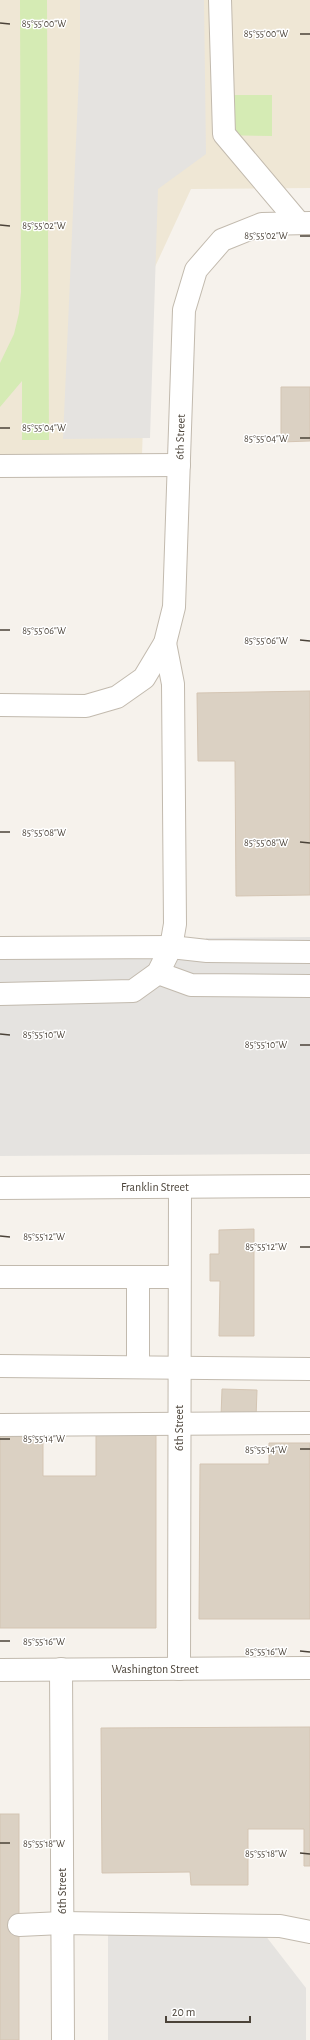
<svg xmlns="http://www.w3.org/2000/svg" width="310" height="2040" viewBox="0 0 310 2040" font-family="'Alegreya Sans',sans-serif">
	<style>
		.education { fill: #efe7d5 }
		.green { fill: #d5ebb4 }
		.parking { fill: #e5e3e0 }
		.building { fill: #dbd1c3; stroke: #d4c5b3 }
		.lines { fill: none; stroke-linecap: round; stroke-linejoin: round }
		.minor-casing { stroke: #c2baae; stroke-width: 24 }
		.minor { stroke: #fff; stroke-width: 22 }
		.ticks { fill: none; stroke: #4b4339; stroke-width: 1.5 }
		.labels { text-anchor: middle; dominant-baseline: central; stroke-width: 3; stroke-linejoin: round; paint-order: stroke }
		.street-label { font-size: 12px; fill: #4b4339; stroke: #fff }
		.ticks-label { font-size: 10px; text-anchor: middle; fill: #4b4339; stroke: #fff; stroke-width: 3; stroke-linejoin: round; paint-order: stroke }
	</style>
	<rect width="100%" height="100%" fill="#f6f2ec"/>
	<polygon class="education" points="0,0 310,0 310,188 191,189 148,282 142,455 0,457"/>
	<g class="green">
		<polygon points="20,0 47,0 49,440 22,440 22,381 0,407 0,363 14,334 19,313 21,292"/>
		<polygon points="215,95 272,95 272,136 215,135"/>
	</g>
	<g class="parking">
		<polygon points="80,0 204,0 206,154 158,189 150,438 63,439 80,51"/>
		<polygon points="310,937 310,1154 0,1156 0,958 200,957 206,938"/>
		<polygon points="108,1935 265,1935 306,1988 306,2040 108,2040"/>
	</g>
	<g class="building">
		<polygon points="281,387 310,387 310,441 281,442"/>
		<polygon points="310,691 310,895 236,896 235,761 198,761 197,693"/>
		<polygon points="254,1229 254,1336 219,1336 220,1281 210,1281 210,1254 219,1254 219,1230"/>
		<polygon points="222,1389 257,1390 256,1418 221,1417"/>
		<polygon points="96,1430 156,1430 156,1628 0,1628 0,1435 43,1435 43,1476 96,1476"/>
		<polygon points="269,1443 310,1443 310,1619 199,1619 200,1464 269,1464"/>
		<polygon points="310,1727 310,1866 304,1866 304,1829 248,1829 248,1885 191,1885 190,1872 102,1873 101,1728"/>
		<rect x="0" y="1814" width="19" height="226"/>
	</g>
	<g class="lines">
		<g class="minor-casing">
			<g id="minor">
				<polyline points="220,0 224,134 299,223"/>
				<polyline points="0,466 179,465"/>
				<polyline points="0,705 86,706 117,697 144,678 165,643 174,607 184,310 196,270 222,240 262,224 310,223"/>
				<polyline points="0,948 171,947 207,951 310,952"/>
				<polyline points="158,973 191,985 310,986"/>
				<polyline points="0,994 133,991 158,973 171,947 175,924 173,684 165,643"/>
				<polyline points="0,1188 310,1186"/>
				<polyline points="0,1277 179,1277"/>
				<polyline points="0,1366 310,1369"/>
				<polyline points="138,1366 138,1277"/>
				<polyline points="0,1425 310,1423"/>
				<polyline points="61,1669 63,2040"/>
				<polyline points="179,1669 180,1187"/>
				<polyline points="0,1670 310,1668"/>
				<polyline points="19,1925 62,1923 280,1926 310,1932"/>
			</g>
		</g>
		<use href="#minor" class="minor"/>
	</g>
	<path class="ticks" d="M0 23 10 24M300 34H310M0 225 10 226M300 236H310M0 428H10M300 438H310M0 630H10M300 640 310 641M0 832H10M300 842 310 843M0 1034 10 1035M300 1045H310M0 1236 10 1237M300 1247H310M0 1439H10M300 1449H310M0 1641H10M300 1651 310 1652M0 1843H10M300 1853 310 1854"/>
	<g class="labels">
		<g class="street-label">
			<text transform="translate(180 437) rotate(-88)">6th Street</text>
			<text x="155" y="1187">Franklin Street</text>
			<text transform="translate(179 1428) rotate(-90)">6th Street</text>
			<text x="155" y="1669">Washington Street</text>
			<text transform="translate(62 1891) rotate(-90)">6th Street</text>
		</g>
	</g>
	<g class="ticks-label">
		<text x="44" y="27">85°55'00"W</text>
		<text x="266" y="37">85°55'00"W</text>
		<text x="44" y="229">85°55'02"W</text>
		<text x="266" y="239">85°55'02"W</text>
		<text x="44" y="431">85°55'04"W</text>
		<text x="266" y="442">85°55'04"W</text>
		<text x="44" y="634">85°55'06"W</text>
		<text x="266" y="644">85°55'06"W</text>
		<text x="44" y="836">85°55'08"W</text>
		<text x="266" y="846">85°55'08"W</text>
		<text x="44" y="1038">85°55'10"W</text>
		<text x="266" y="1048">85°55'10"W</text>
		<text x="44" y="1240">85°55'12"W</text>
		<text x="266" y="1250">85°55'12"W</text>
		<text x="44" y="1442">85°55'14"W</text>
		<text x="266" y="1453">85°55'14"W</text>
		<text x="44" y="1645">85°55'16"W</text>
		<text x="266" y="1655">85°55'16"W</text>
		<text x="44" y="1847">85°55'18"W</text>
		<text x="266" y="1857">85°55'18"W</text>
	</g>
	<path d="M166 2016v6h84v-6" fill="none" stroke="#4b4339" stroke-width="2"/>
	<text x="172" y="2016" font-size="12" fill="#4b4339" stroke="#ffffff" stroke-width="3" paint-order="stroke">20 m</text>
</svg>
